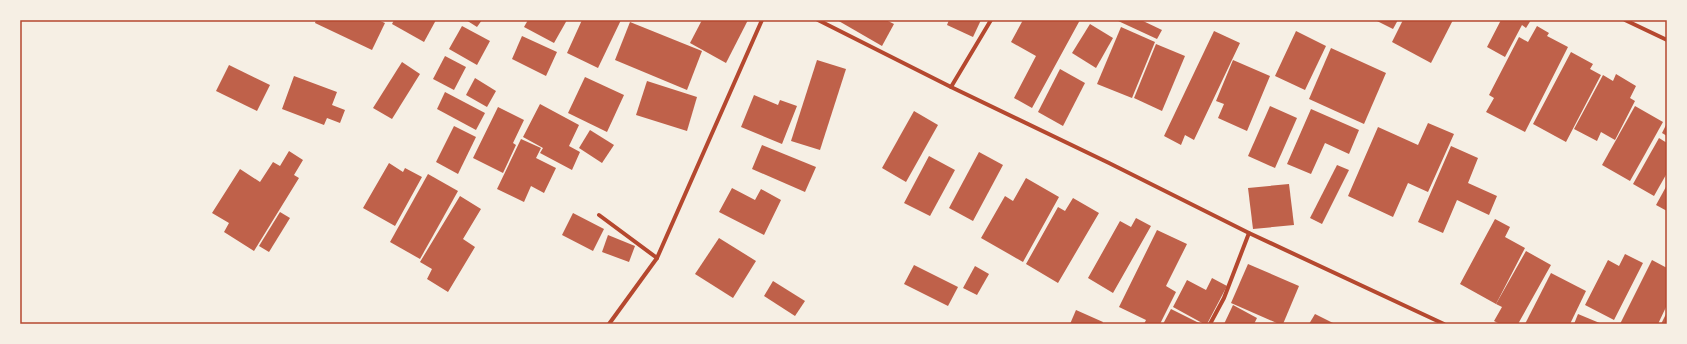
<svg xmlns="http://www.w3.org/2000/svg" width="1687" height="344" viewBox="0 0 1687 344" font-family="Signika,sans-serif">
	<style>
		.building { fill: #bf614a }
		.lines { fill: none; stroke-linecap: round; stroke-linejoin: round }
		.minor { stroke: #b5482f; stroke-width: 4 }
		.neatline { fill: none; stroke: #b5482f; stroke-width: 1.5 }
	</style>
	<rect width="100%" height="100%" fill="#f6efe4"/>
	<g class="building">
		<polygon points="316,20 378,20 385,23 372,50 315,23"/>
		<polygon points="394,20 436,20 424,42 392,24"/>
		<polygon points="466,20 482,20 477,27"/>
		<polygon points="528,20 567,20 554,43 524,27"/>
		<polygon points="582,20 621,20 598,68 567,53"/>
		<polygon points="702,20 748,20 726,63 690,43"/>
		<polygon points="837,20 886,20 894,24 882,46"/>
		<polygon points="949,20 981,20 973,37 947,25"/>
		<polygon points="1023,20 1080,20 1032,108 1014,98 1036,56 1011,42"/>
		<polygon points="1116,20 1141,20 1162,30 1157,39"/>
		<polygon points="1375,20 1398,20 1393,29"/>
		<polygon points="1403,20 1453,20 1431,63 1392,42"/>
		<polygon points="1501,20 1531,20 1526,28 1522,25 1505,57 1487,47"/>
		<polygon points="630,22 702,51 687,90 615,60"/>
		<polygon points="1090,24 1113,38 1096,68 1072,53"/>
		<polygon points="462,26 490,41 477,65 449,49"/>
		<polygon points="1537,26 1549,33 1547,36 1568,47 1525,132 1486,112 1494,98 1489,95 1519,37 1528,42"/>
		<polygon points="1121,27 1155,42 1132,98 1097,84"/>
		<polygon points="1214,31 1240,43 1194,140 1185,135 1181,145 1164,136"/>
		<polygon points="1296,31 1326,46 1305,90 1275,76"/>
		<polygon points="522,36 557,52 546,76 512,59"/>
		<polygon points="1156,44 1185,56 1162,111 1134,98"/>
		<polygon points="1331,48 1386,73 1364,124 1309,99"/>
		<polygon points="1571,52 1593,64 1590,69 1601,75 1566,142 1533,124"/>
		<polygon points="445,56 466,67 454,90 433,79"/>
		<polygon points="817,60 846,69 820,150 791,141"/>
		<polygon points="1233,60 1270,76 1247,131 1218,118 1224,104 1216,101"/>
		<polygon points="402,62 420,74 392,119 373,108"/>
		<polygon points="229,65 270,85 257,111 216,91"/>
		<polygon points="1060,69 1085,83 1063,126 1038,112"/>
		<polygon points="1616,74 1636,86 1630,98 1635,101 1615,140 1601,132 1597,141 1574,129 1603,75 1613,81"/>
		<polygon points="294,76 337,92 332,105 345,110 340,123 327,118 324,125 282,109"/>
		<polygon points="585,77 624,95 607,132 568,113"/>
		<polygon points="475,78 496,91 487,107 466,95"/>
		<polygon points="647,81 697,97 687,131 636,115"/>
		<polygon points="445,92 485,113 476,130 437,109"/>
		<polygon points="754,95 778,105 780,100 797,106 782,144 741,127"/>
		<polygon points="540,104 579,125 569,146 580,152 572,170 540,153 543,148 523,137"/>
		<polygon points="1270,106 1297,118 1275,168 1248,156"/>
		<polygon points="1635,106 1663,122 1630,181 1602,165"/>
		<polygon points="498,107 524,120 513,143 516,145 503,173 473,158"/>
		<polygon points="1311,109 1359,130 1349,154 1325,143 1311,174 1287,164"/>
		<polygon points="914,111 938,125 906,182 882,168"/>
		<polygon points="1428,123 1454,134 1428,192 1408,183 1393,217 1348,196 1378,127 1418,145"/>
		<polygon points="1667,123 1667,136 1662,133"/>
		<polygon points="454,126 476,137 458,174 436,162"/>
		<polygon points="590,130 614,145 602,163 579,148"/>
		<polygon points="1659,138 1667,143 1667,173 1654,196 1633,184"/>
		<polygon points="521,139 541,148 536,158 556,168 544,193 531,186 524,202 497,189"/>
		<polygon points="762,145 816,167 805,192 752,169"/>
		<polygon points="1451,146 1478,158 1468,183 1497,196 1489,215 1457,200 1443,233 1418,222"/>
		<polygon points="289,151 303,160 294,175 299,178 254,251 224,232 229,223 212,213 240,169 260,182 273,162 280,166"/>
		<polygon points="979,152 1003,165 973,221 949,208"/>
		<polygon points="929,156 955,170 930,216 904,203"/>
		<polygon points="389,163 403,172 405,168 422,177 395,226 363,208"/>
		<polygon points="1337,165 1349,170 1322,224 1310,218"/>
		<polygon points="428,174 458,191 420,259 390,242"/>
		<polygon points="1026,178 1059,197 1023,262 981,238 1005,196 1013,201"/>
		<polygon points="1289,184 1294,225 1253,229 1248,188"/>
		<polygon points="1667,185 1667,211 1656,205"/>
		<polygon points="732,188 755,200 761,189 781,200 764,235 719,212"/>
		<polygon points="460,196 481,209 463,239 475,247 448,292 427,279 432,269 420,262"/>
		<polygon points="1073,198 1099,213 1058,283 1026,264 1058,207 1065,211"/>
		<polygon points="280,212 290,218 269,252 259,246"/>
		<polygon points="573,213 604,229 593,251 562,235"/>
		<polygon points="1136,218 1151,226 1113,293 1088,278 1120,221 1131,227"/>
		<polygon points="1495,219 1510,227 1505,237 1525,248 1496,304 1460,284"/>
		<polygon points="1157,230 1187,244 1166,286 1176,292 1160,324 1144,324 1146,320 1119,307"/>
		<polygon points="608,235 635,246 629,262 602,252"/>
		<polygon points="719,238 756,261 733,298 695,274"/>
		<polygon points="1526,251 1551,265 1518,324 1500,324 1494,321 1502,307 1496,304"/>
		<polygon points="1625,254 1643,263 1614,320 1585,305 1608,260 1619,266"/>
		<polygon points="1652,260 1667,268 1667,305 1658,324 1620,324"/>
		<polygon points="1248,264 1299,286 1283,324 1279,324 1231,303"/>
		<polygon points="914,265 958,287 948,306 904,284"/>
		<polygon points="975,266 989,274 977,295 963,288"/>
		<polygon points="1551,273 1586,291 1570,324 1525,324"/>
		<polygon points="1212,278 1227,286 1207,324 1204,324 1173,307 1187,280 1206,290"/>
		<polygon points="773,281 805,301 795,316 764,296"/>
		<polygon points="1233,305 1257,318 1254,324 1224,324"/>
		<polygon points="1171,309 1201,324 1163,324"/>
		<polygon points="1076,310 1103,322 1102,324 1070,324"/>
		<polygon points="1667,312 1667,324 1661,324"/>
		<polygon points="1315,314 1335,324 1309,324"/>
		<polygon points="1578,314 1602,324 1574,324"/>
	</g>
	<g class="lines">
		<g class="minor">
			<polyline points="818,20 951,87 1109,163 1249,233 1444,324"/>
			<polyline points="1625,20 1667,40"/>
			<polyline points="951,87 991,20"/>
			<polyline points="599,215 657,258"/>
			<polyline points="609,324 657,258 762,20"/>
			<polyline points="1210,324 1224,298 1249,233"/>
		</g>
	</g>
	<rect width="1687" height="344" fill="none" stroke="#f6efe4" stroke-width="42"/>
	<rect x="21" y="21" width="1645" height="302" class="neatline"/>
</svg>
